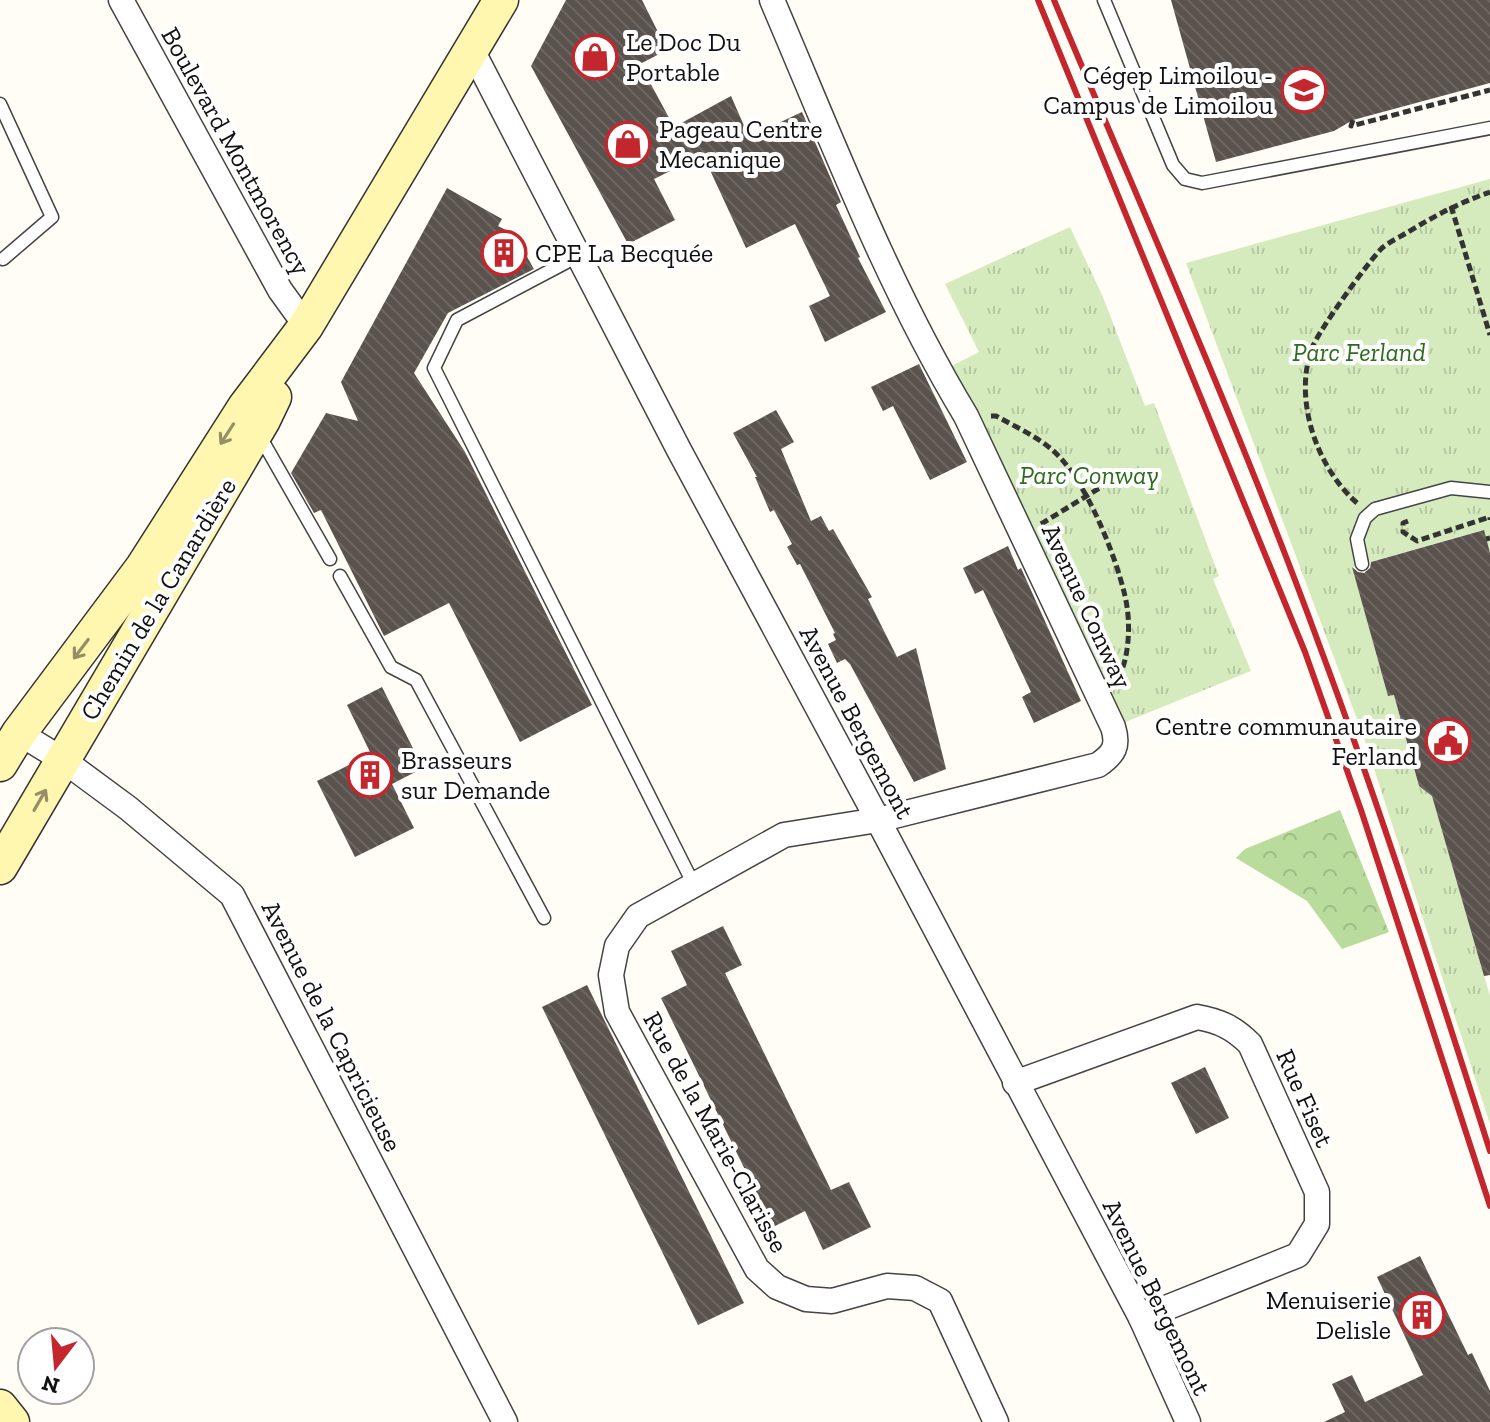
<svg xmlns="http://www.w3.org/2000/svg" width="1490" height="1422" viewBox="0 0 1490 1422" font-family="'Zilla Slab',serif">
	<style>
		.forest { fill: url(#forest-crowns) }
		.park { fill: url(#park-tufts) }
		.building { fill: url(#building-back-hatch) }
		.lines { fill: none; stroke-linecap: round; stroke-linejoin: round }
		.lane-casing { stroke: #444; stroke-width: 15 }
		.street-casing { stroke: #444; stroke-width: 27 }
		.secondary-casing { stroke: #333; stroke-width: 37 }
		.path { stroke: #333; stroke-width: 5; stroke-dasharray: 8 4; stroke-linecap: butt }
		.lane { stroke: #fff; stroke-width: 12 }
		.street { stroke: #fff; stroke-width: 24 }
		.secondary { stroke: #fff6b0; stroke-width: 34 }
		.rail { stroke: #c4262e; stroke-width: 6 }
		.oneway { stroke: #948f68 }
		.labels { text-anchor: middle; dominant-baseline: central; stroke-width: 8; stroke-linejoin: round; paint-order: stroke }
		.poi-label { font-size: 26px; fill: #111; stroke: #fff; text-anchor: start }
		.street-label { font-size: 26px; fill: #111; stroke: #fff }
		.park-label { font-size: 26px; font-style: italic; fill: #2f6b1f; stroke: #fff }
	</style>
	<defs>
		<pattern id="forest-crowns" width="20" height="18" patternUnits="userSpaceOnUse" patternTransform="scale(2)"><rect width="20" height="18" fill="#b9dc9c"/><path d="M2 6a3 3 0 1 1 6 0M12 15a3 3 0 1 1 6 0" fill="none" stroke="#9ebc85"/></pattern>
		<pattern id="park-tufts" width="24" height="20" patternUnits="userSpaceOnUse" patternTransform="scale(2)"><rect width="24" height="20" fill="#d5ebbd"/><path d="M3 7l-1-3M5 7V3M7 7l1-3M15 17l-1-3M17 17v-4M19 17l1-3" fill="none" stroke="#b6c8a1"/></pattern>
		<pattern id="building-back-hatch" width="6" height="6" patternUnits="userSpaceOnUse" patternTransform="scale(2)"><rect width="6" height="6" fill="#5a524d"/><path d="M-1 5l2 2M0 0l6 6M5-1l2 2" fill="none" stroke="#6d6662"/></pattern>
	</defs>
	<rect width="100%" height="100%" fill="#fffdf5"/>
	<polygon class="forest" points="1340,810 1389,932 1342,949 1307,901 1236,858 1245,849"/>
	<g class="park">
		<polygon points="1490,179 1490,553 1483,530 1352,567 1388,696 1394,695 1419,786 1430,788 1490,996 1490,1124 1363,735 1186,263"/>
		<polygon points="1070,227 1103,297 1145,406 1154,403 1219,576 1213,579 1251,671 1113,727 940,372 979,352 945,284"/>
	</g>
	<g class="building">
		<polygon points="566,0 642,0 667,50 640,64 674,127 731,96 749,137 802,112 841,202 836,205 860,257 858,258 886,312 825,342 809,306 830,296 795,224 746,248 703,155 654,179 675,220 628,244 531,66"/>
		<polygon points="1171,0 1490,0 1490,83 1353,120 1334,131 1216,162"/>
		<polygon points="447,188 502,219 498,226 514,234 534,269 448,313 414,373 465,452 592,705 520,742 449,603 384,636 321,510 314,513 291,473 326,413 358,421 341,382"/>
		<polygon points="919,364 967,462 930,480 893,406 883,411 871,387"/>
		<polygon points="776,410 794,442 781,449 811,521 821,516 829,531 833,529 872,597 868,599 897,657 916,648 946,769 914,782 850,664 845,659 837,663 828,644 836,640 833,634 835,633 800,564 797,565 787,547 792,544 774,510 770,512 755,477 757,477 733,433"/>
		<polygon points="1484,530 1490,553 1490,975 1484,976 1432,796 1419,786 1394,695 1388,696 1352,567 1358,572 1364,573 1370,568 1371,562"/>
		<polygon points="1008,546 1018,570 1021,568 1081,701 1034,723 1022,697 1031,692 983,590 975,594 963,568"/>
		<polygon points="382,687 423,768 392,784 414,828 355,857 317,781 371,754 347,705"/>
		<polygon points="723,926 742,965 725,973 831,1190 849,1182 871,1227 823,1250 805,1211 773,1227 661,998 687,985 671,951"/>
		<polygon points="587,985 744,1303 698,1325 542,1007"/>
		<polygon points="1205,1067 1229,1118 1196,1134 1171,1083"/>
		<polygon points="1420,1256 1468,1355 1472,1353 1490,1391 1490,1422 1324,1422 1345,1412 1332,1384 1352,1375 1365,1402 1423,1375 1377,1277"/>
	</g>
	<g class="lines">
		<g class="lane-casing">
			<g id="lane">
				<polyline points="1104,0 1173,165 1185,179 1202,183 1490,128"/>
				<polyline points="0,104 52,217 3,259"/>
				<polyline points="578,256 457,320 434,368 694,885"/>
				<polyline points="258,433 330,559"/>
				<polyline points="1362,564 1357,539 1365,518 1375,509 1451,488 1490,492"/>
				<polyline points="340,576 391,667 416,680 544,918"/>
			</g>
		</g>
		<g class="street-casing">
			<g id="street">
				<polyline points="121,0 280,290 306,326"/>
				<path d="M772 0C832 140 887 285 966 416L1113 727C1119 746 1114 754 1098 765L878 820 784 835 638 916 617 946 611 975 617 1012 757 1269 777 1287 806 1299 832 1301 887 1286 915 1288 940 1301 996 1422"/>
				<polyline points="472,50 679,450 878,820 1141,1318 1188,1422"/>
				<polyline points="19,733 63,760 128,808 232,895 505,1422"/>
				<path d="M1015 1083 1197 1017C1220 1021 1234 1028 1250 1044L1317 1192V1224L1298 1255 1141 1318"/>
			</g>
		</g>
		<g class="secondary-casing">
			<g id="secondary">
				<polyline points="0,764 19,733 143,567 245,407 306,326 501,0"/>
				<polyline points="0,867 263,420 274,397"/>
				<polyline points="0,1407 12,1422"/>
			</g>
		</g>
		<g class="path">
			<polyline points="1353,120 1351,126 1490,90"/>
			<polyline points="1451,206 1490,335"/>
			<path d="M991 416H996C1014 426 1034 435 1050 448 1084 475 1115 553 1125 596 1131 621 1130 658 1117 681"/>
			<path d="M1357 503C1317 468 1293 400 1312 348 1319 330 1368 262 1382 248 1389 242 1400 237 1408 232 1436 215 1459 203 1490 192"/>
			<polyline points="1408,521 1403,523 1403,532 1417,541 1490,517 1490,520"/>
			<polyline points="1041,524 1111,481"/>
			<polyline points="1486,539 1490,538"/>
		</g>
		<use href="#lane" class="lane"/>
		<use href="#street" class="street"/>
		<use href="#secondary" class="secondary"/>
		<g class="rail">
			<polyline points="1038,0 1305,652 1361,810 1490,1206"/>
			<path d="M1054 0C1144 215 1240 428 1320 647 1382 813 1436 982 1490 1151"/>
		</g>
	</g>
	<defs><path id="oneway-shaft" d="M-6 0H5M1.5-3L5.5 0L1.5 3" fill="none" stroke-width="1.6" stroke-linecap="round" stroke-linejoin="round" transform="scale(2)"/></defs>
	<g class="oneway">
		<use href="#oneway-shaft" transform="translate(227 434) rotate(123)"/>
		<use href="#oneway-shaft" transform="translate(81 649) rotate(127)"/>
		<use href="#oneway-shaft" transform="translate(40 800) rotate(-60)"/>
	</g>
	<defs>
		<g id="shop-ring" transform="scale(2.3)"><circle r="9.5" fill="#fff" stroke="#c4262e" stroke-width="1.5"/><path d="M-5-2.5h2.3a2.7 3.5 0 0 1 5.4 0H5L5.5 6h-11ZM-1.5-2.5h3a1.5 2.3 0 0 0-3 0Z" fill="#c4262e"/></g>
		<g id="university-ring" transform="scale(2.3)"><circle r="9.5" fill="#fff" stroke="#c4262e" stroke-width="1.5"/><path d="M0-5L7-2L0 1L-7-2ZM-4 1L0 2.5L4 1V4Q0 6-4 4Z" fill="#c4262e"/></g>
		<g id="building-ring" transform="scale(2.3)"><circle r="9.5" fill="#fff" stroke="#c4262e" stroke-width="1.5"/><path d="M-4-6H4V6H1V3H-1V6H-4ZM-2.5-4.3h1.7v1.8h-1.7ZM.8-4.3h1.7v1.8H.8ZM-2.5-1h1.7V.8h-1.7ZM.8-1h1.7V.8H.8Z" fill="#c4262e"/></g>
		<g id="civic-ring" transform="scale(2.3)"><circle r="9.5" fill="#fff" stroke="#c4262e" stroke-width="1.5"/><path d="M-.6-6.5H3V-4.5H.6V-3L4-1V1h2V6H-6V1h2V-1L-.6-3ZM-1.2 2.5V6h2.4V2.5Z" fill="#c4262e"/></g>
	</defs>
	<g fill-rule="evenodd">
		<use href="#shop-ring" x="595" y="57"/>
		<use href="#university-ring" x="1304" y="90"/>
		<use href="#shop-ring" x="628" y="144"/>
		<use href="#building-ring" x="504" y="253"/>
		<use href="#civic-ring" x="1448" y="741"/>
		<use href="#building-ring" x="370" y="775"/>
		<use href="#building-ring" x="1422" y="1315"/>
	</g>
	<g class="labels">
		<g class="poi-label">
			<text x="626" y="42">Le Doc Du<tspan x="626" dy="30">Portable</tspan></text>
			<text x="1273" y="75" text-anchor="end">Cégep Limoilou -<tspan x="1273" dy="30">Campus de Limoilou</tspan></text>
			<text x="659" y="129">Pageau Centre<tspan x="659" dy="30">Mecanique</tspan></text>
			<text x="535" y="253">CPE La Becquée</text>
			<text x="1417" y="726" text-anchor="end">Centre communautaire<tspan x="1417" dy="30">Ferland</tspan></text>
			<text x="401" y="760">Brasseurs<tspan x="401" dy="30">sur Demande</tspan></text>
			<text x="1391" y="1300" text-anchor="end">Menuiserie<tspan x="1391" dy="30">Delisle</tspan></text>
		</g>
		<g class="street-label">
			<text transform="translate(236 151) rotate(61)">Boulevard Montmorency</text>
			<text transform="translate(158 599) rotate(-59)">Chemin de la Canardière</text>
			<text transform="translate(1087 606) rotate(65)">Avenue Conway</text>
			<text transform="translate(857 722) rotate(62)">Avenue Bergemont</text>
			<text transform="translate(332 1026) rotate(63)">Avenue de la Capricieuse</text>
			<text transform="translate(1305 1098) rotate(66)">Rue Fiset</text>
			<text transform="translate(716 1132) rotate(61)">Rue de la Marie-Clarisse</text>
			<text transform="translate(1157 1297) rotate(64)">Avenue Bergemont</text>
		</g>
		<g class="park-label">
			<text x="1359" y="352">Parc Ferland</text>
			<text x="1089" y="475">Parc Conway</text>
		</g>
	</g>
	<g transform="translate(56 1366) rotate(196)"><circle r="38" fill="#ffffff" stroke="#a0a0a0" stroke-width="2"/>
	<path d="M0-6L14 30L0 20L-14 30Z" fill="#c4262e"/>
	<text y="-12" font-size="22" font-weight="bold" text-anchor="middle" fill="#111111">N</text>
	</g>
</svg>
